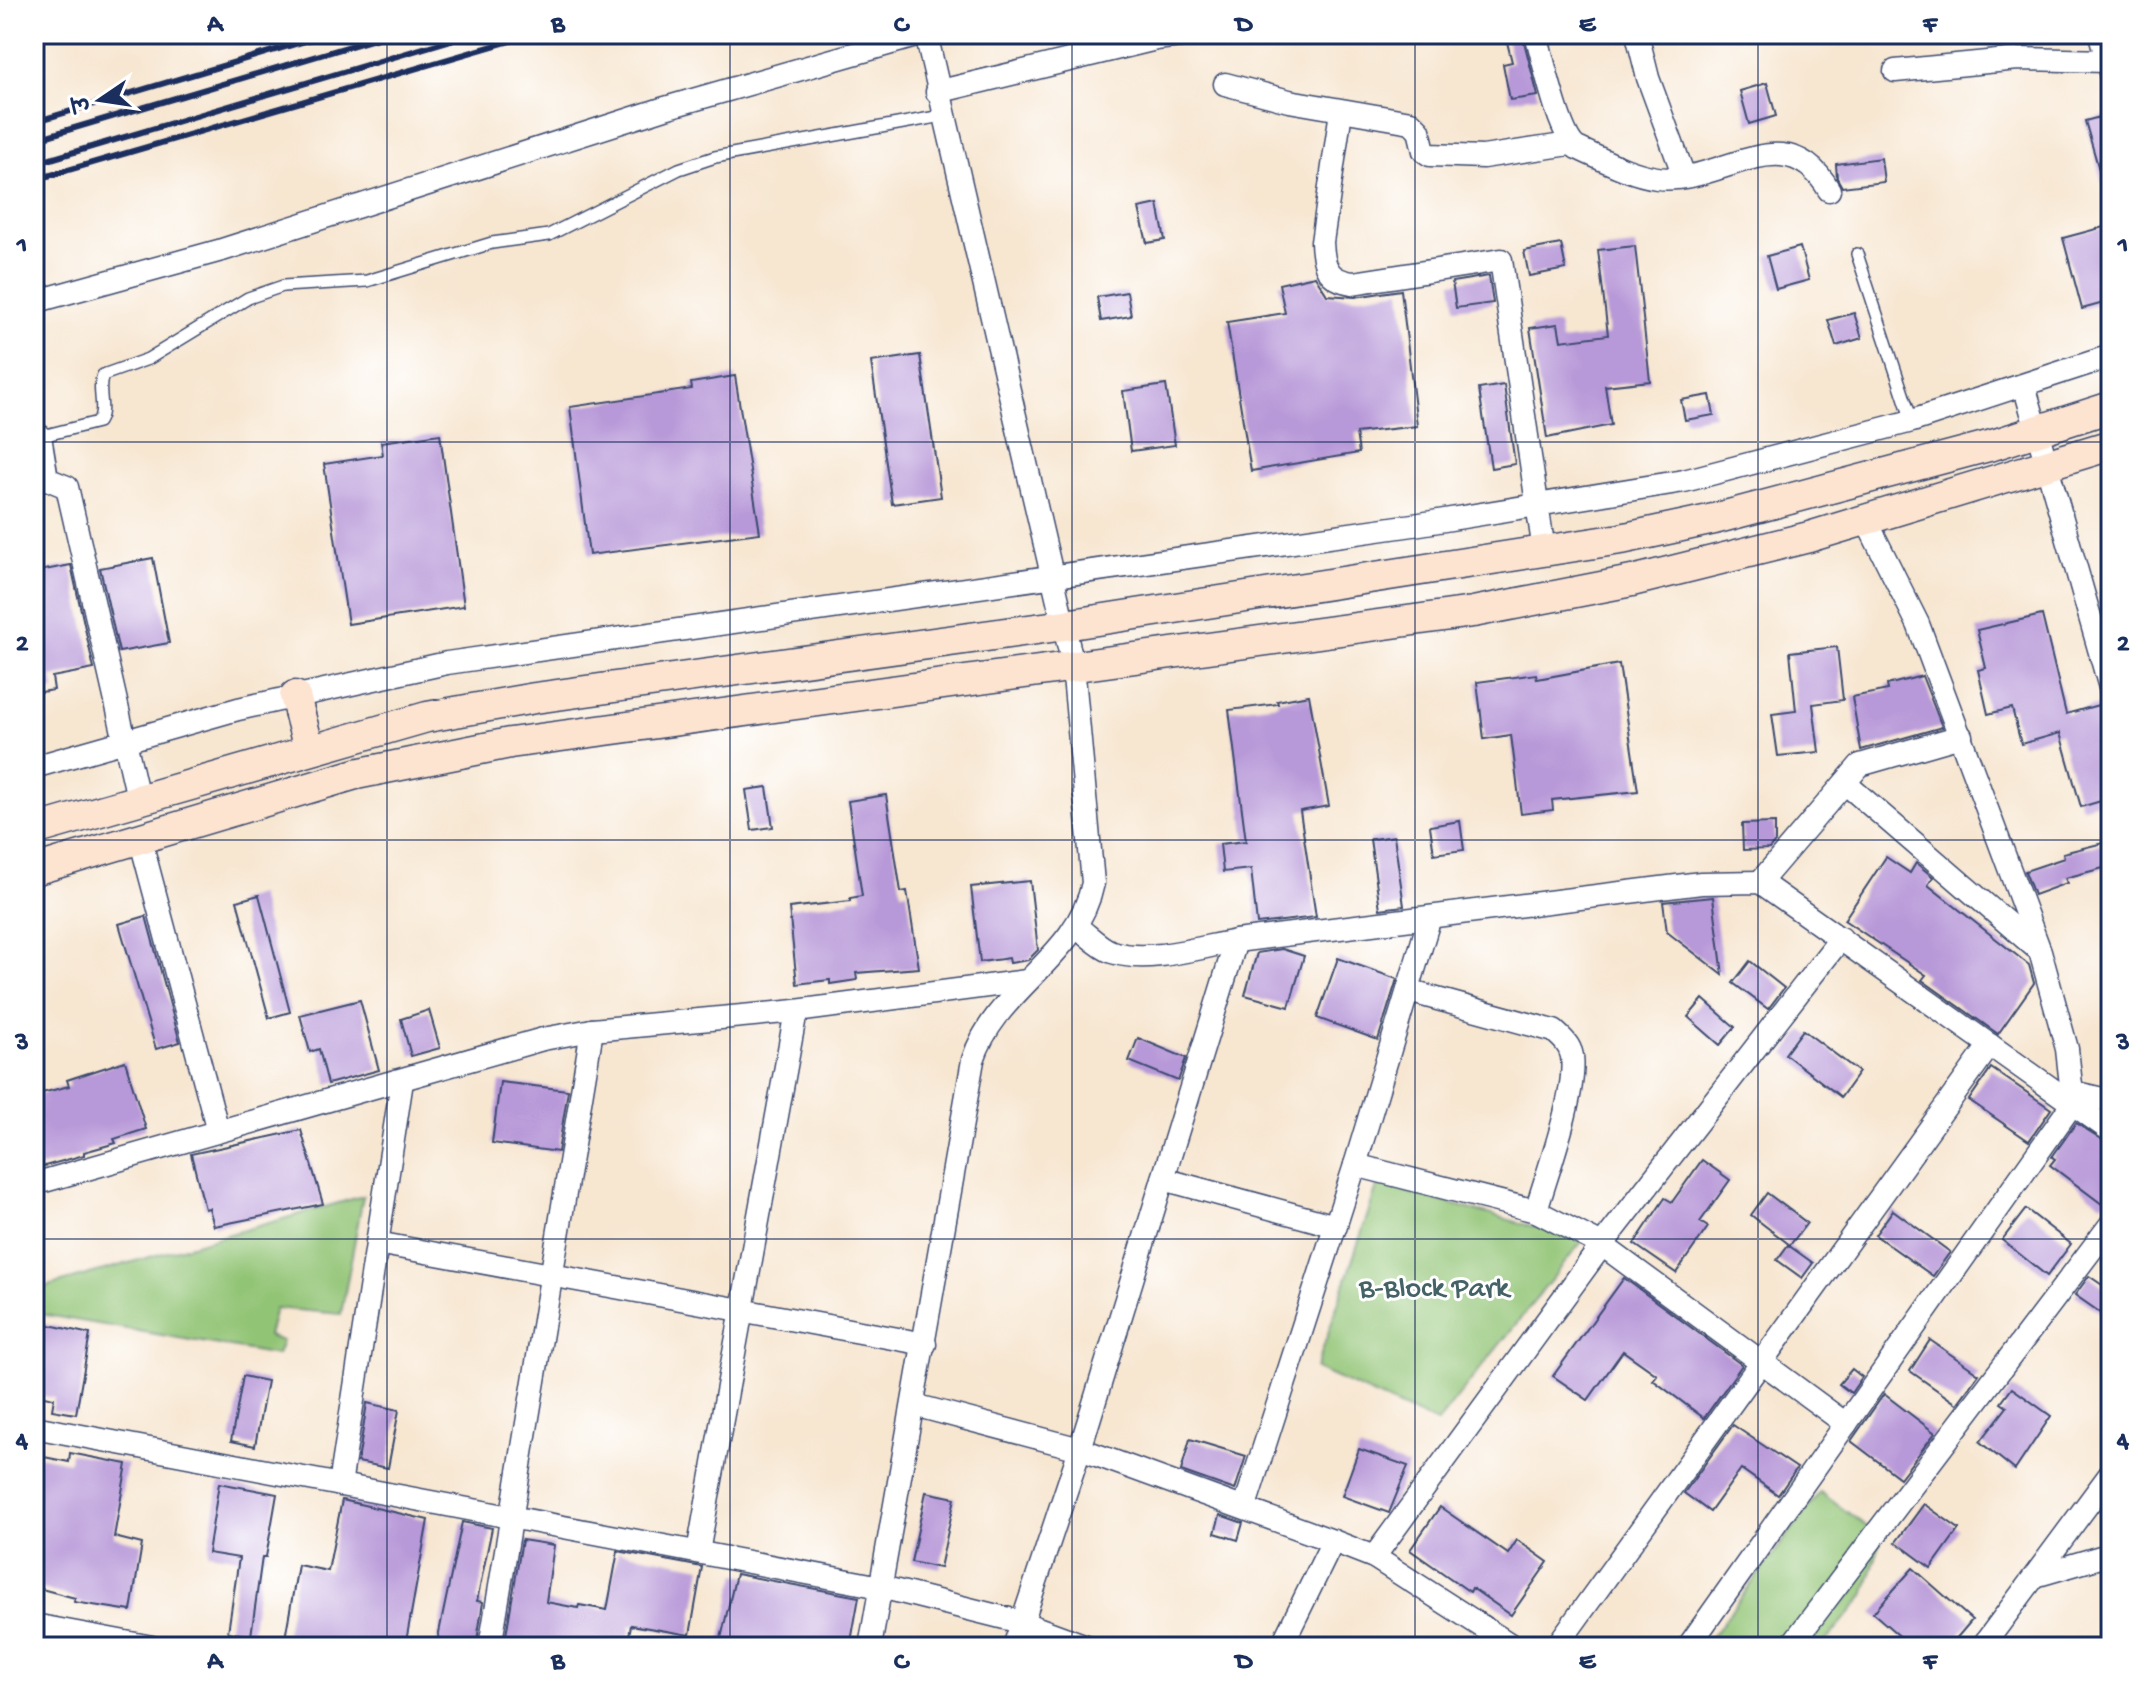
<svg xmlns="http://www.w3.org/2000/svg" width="2145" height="1681" viewBox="0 0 2145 1681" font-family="'Gochi Hand','Playpen Sans Deva',sans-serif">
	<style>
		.green { fill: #92c475; stroke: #567a6a; stroke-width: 2 }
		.building { fill: #b798d8 }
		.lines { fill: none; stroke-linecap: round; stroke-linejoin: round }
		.lane-casing { stroke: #3c4a6f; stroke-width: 14 }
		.street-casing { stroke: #3c4a6f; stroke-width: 25 }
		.secondary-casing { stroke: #3c4a6f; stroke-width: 33 }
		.lane { stroke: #fff; stroke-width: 11 }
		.street { stroke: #fff; stroke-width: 22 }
		.secondary { stroke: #fde4d1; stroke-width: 30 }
		.rail { stroke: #1b2f5e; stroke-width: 6 }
		.grid { fill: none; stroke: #1b2f5e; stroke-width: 2; stroke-opacity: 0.55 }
		.labels { text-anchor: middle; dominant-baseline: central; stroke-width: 6; stroke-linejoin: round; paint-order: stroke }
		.park-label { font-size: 30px; fill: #456366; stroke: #fff }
		.neatline { fill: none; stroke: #1b2f5e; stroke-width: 3 }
		.grid-label { font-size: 26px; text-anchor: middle; font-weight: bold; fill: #1b2f5e }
	</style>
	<rect width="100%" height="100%" fill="#fff"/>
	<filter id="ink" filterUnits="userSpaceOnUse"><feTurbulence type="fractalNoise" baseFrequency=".0125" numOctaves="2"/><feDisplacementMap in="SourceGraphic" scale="16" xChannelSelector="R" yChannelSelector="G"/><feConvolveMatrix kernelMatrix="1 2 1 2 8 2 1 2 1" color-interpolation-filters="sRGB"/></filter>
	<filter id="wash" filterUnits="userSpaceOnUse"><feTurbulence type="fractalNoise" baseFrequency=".006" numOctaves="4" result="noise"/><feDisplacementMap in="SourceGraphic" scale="32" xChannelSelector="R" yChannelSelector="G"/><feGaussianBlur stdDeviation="1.8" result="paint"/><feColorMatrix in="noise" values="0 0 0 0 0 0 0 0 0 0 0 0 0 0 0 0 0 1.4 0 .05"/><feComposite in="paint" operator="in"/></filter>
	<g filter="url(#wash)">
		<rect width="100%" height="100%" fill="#f7e6d0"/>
		<g class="green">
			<polygon points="1378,1184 1583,1240 1437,1423 1316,1369"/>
			<polygon points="363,1196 341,1314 275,1308 268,1336 282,1341 277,1355 34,1313 34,1290"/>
			<polygon points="1820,1492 1882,1538 1864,1596 1821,1647 1704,1647"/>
		</g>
		<g id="blocks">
			<g class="building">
				<polygon points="1505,34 1522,34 1538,96 1510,100 1503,64 1512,62"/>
				<polygon points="1767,83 1776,116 1749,124 1740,91"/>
				<polygon points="2111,114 2111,193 2106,194 2085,121"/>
				<polygon points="1881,158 1884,182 1842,187 1837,178 1836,164"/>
				<polygon points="1158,204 1165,240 1147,243 1139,208"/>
				<polygon points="2111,225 2111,301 2082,309 2063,238"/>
				<polygon points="1561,244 1566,269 1529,276 1524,251"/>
				<polygon points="1635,246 1650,381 1605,386 1611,425 1547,438 1530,328 1558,324 1561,341 1608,335 1598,250"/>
				<polygon points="1800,247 1809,280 1776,289 1767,256"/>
				<polygon points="1315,276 1327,295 1355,297 1401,290 1417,426 1356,433 1359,453 1251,471 1227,322 1285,313 1279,284"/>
				<polygon points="1489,276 1493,303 1456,308 1452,282"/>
				<polygon points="1127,292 1131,316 1101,321 1097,297"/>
				<polygon points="1854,313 1862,338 1836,346 1828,320"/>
				<polygon points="920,355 941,497 892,504 871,362"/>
				<polygon points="735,376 760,533 589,555 570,407 692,389 691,383"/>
				<polygon points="1166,385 1175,445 1131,451 1123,391"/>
				<polygon points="1504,385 1515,464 1491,468 1479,389"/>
				<polygon points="1710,395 1714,415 1685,420 1681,400"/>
				<polygon points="440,434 464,606 348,624 324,464 383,455 381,442"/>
				<polygon points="153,558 169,643 119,652 100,568"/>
				<polygon points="71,565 94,669 52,677 54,690 34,693 34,572"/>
				<polygon points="2042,615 2066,714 2102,704 2111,736 2111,798 2081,807 2060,733 2021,744 2012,708 1988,714 1978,670 1986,668 1977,630"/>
				<polygon points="1837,647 1843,700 1813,704 1819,752 1778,756 1772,714 1796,711 1790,652"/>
				<polygon points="1619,664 1638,791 1552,800 1553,810 1521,814 1511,735 1484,739 1477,682 1536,674 1537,679"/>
				<polygon points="1922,676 1942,727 1861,750 1852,697 1888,690 1887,685"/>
				<polygon points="1309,695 1329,806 1300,811 1316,917 1257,924 1251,869 1223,872 1220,844 1246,841 1229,710 1278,704 1277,701"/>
				<polygon points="767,787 773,827 752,830 746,790"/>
				<polygon points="886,795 901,892 907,891 919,968 856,973 857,980 830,984 830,980 797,984 789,908 850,901 850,898 862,896 848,801"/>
				<polygon points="1460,821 1464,850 1434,854 1430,826"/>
				<polygon points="1775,823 1775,842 1769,849 1743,850 1742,824"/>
				<polygon points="1394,836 1404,906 1380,909 1370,839"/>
				<polygon points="2111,841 2111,866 2065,878 2067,883 2034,895 2025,871 2064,858 2063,853"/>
				<polygon points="1886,857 1910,873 1916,863 1933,877 1928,885 2029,965 2034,983 1998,1034 1922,980 1926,975 1844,920"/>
				<polygon points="1030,881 1038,950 1028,960 1010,963 1009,958 980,962 971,887"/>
				<polygon points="259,895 290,1012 269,1018 237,901"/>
				<polygon points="1713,897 1723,975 1667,932 1663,902"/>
				<polygon points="146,916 180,1042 156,1049 119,924"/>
				<polygon points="1282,949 1304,956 1289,1007 1245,995 1257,953"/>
				<polygon points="1338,958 1397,979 1378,1040 1317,1018"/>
				<polygon points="1750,961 1784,988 1768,1009 1733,983"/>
				<polygon points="1703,999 1735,1027 1720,1045 1688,1017"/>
				<polygon points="360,1000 379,1070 328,1084 319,1049 310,1052 300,1015"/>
				<polygon points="429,1010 440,1048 411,1056 401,1019"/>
				<polygon points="1803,1030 1859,1072 1841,1097 1785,1054"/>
				<polygon points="1138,1038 1186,1058 1178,1081 1129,1061"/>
				<polygon points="125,1061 146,1129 114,1139 116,1143 84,1152 84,1155 34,1169 34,1095 69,1086 67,1080"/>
				<polygon points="1991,1068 2051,1109 2029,1141 1969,1100"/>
				<polygon points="500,1082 568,1090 558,1152 492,1143"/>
				<polygon points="2076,1123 2111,1145 2111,1193 2102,1204 2050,1165 2055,1159 2052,1157"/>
				<polygon points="301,1130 323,1204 214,1226 209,1208 205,1209 191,1154"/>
				<polygon points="1702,1160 1730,1180 1700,1222 1708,1227 1676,1273 1634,1244 1665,1198 1672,1202"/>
				<polygon points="1767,1193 1807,1223 1790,1245 1751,1215"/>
				<polygon points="2026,1209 2071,1244 2047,1276 2002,1240"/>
				<polygon points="1893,1210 1950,1252 1933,1276 1875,1235"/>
				<polygon points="1788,1245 1813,1263 1802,1278 1777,1260"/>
				<polygon points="2089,1276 2111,1291 2111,1320 2075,1295"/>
				<polygon points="1624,1278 1742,1365 1704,1418 1653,1380 1657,1375 1623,1351 1588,1400 1553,1376"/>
				<polygon points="36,1322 90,1334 76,1414 52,1410 54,1398 34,1394"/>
				<polygon points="1930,1340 1979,1374 1957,1404 1910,1371"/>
				<polygon points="1852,1369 1862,1377 1851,1393 1839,1384"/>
				<polygon points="243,1376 267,1381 255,1446 231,1441"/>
				<polygon points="2012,1388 2051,1416 2015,1470 1980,1442 2007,1407 2001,1403"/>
				<polygon points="1884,1394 1935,1433 1900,1478 1851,1441"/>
				<polygon points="367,1403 399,1410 388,1468 358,1462"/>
				<polygon points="1733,1425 1797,1468 1778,1495 1741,1469 1710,1512 1684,1493"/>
				<polygon points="1190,1439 1246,1456 1235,1490 1181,1471"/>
				<polygon points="1359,1449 1408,1466 1389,1513 1342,1496"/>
				<polygon points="70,1453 127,1464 114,1537 142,1544 131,1611 74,1602 75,1598 34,1587 34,1486 39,1456 69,1462"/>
				<polygon points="219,1483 277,1494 266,1557 262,1557 251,1636 228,1632 239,1558 208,1553"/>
				<polygon points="926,1492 955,1498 940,1568 911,1562"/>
				<polygon points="342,1500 428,1520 405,1647 284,1644 298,1565 328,1571"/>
				<polygon points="1924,1504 1959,1529 1931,1568 1896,1542"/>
				<polygon points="1440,1507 1508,1554 1517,1540 1548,1562 1511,1615 1472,1588 1470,1592 1410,1550"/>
				<polygon points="1220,1515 1243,1523 1238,1540 1215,1533"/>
				<polygon points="462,1522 492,1528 477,1601 483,1602 476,1647 436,1647"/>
				<polygon points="522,1540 554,1545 546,1602 578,1608 579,1605 607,1610 618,1551 702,1567 690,1635 631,1625 627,1647 504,1647"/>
				<polygon points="1913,1568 1972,1620 1949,1647 1912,1647 1873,1613"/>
				<polygon points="736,1574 859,1597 850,1647 719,1647"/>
			</g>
		</g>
	</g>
	<g filter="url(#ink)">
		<use href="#blocks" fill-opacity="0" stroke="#3c4a6f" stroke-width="2"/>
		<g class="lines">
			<g class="lane-casing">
				<g id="lane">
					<polyline points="1857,254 1912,421"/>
					<path d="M38 437 98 422C107 408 96 390 103 375L148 359 248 298 283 286 367 281 492 243 549 235 679 169 715 157 942 116"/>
				</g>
			</g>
			<g class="street-casing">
				<g id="street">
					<path d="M1536 34C1543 58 1559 136 1577 148 1602 159 1629 174 1657 178 1721 186 1785 114 1829 190"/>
					<polyline points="1637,34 1648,78 1684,176"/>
					<polyline points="2100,34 2111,76"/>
					<polyline points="1895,71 2018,59 2106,61"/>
					<polyline points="1225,84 1289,101 1411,122 1419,130 1424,151 1430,155 1483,157 1570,144"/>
					<polyline points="937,92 1156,39 1195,34"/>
					<path d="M1341 111 1322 242C1323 265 1327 280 1353 283L1501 260 1544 551"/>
					<polyline points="34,302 222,250 665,108 923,34"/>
					<polyline points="2024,385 2111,691"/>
					<polyline points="40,436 47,479 67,487 138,798"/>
					<polyline points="34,767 238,709 447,663 1420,524 1684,481 1912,421 2111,356"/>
					<polyline points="1845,783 2035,947"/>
					<polyline points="140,838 218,1131"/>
					<polyline points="1760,882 1860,765 1961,736"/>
					<path d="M1077 927C1088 935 1100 948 1112 952 1149 964 1199 947 1236 941L1701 883 1760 882 2111 1131"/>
					<path d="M1408 991 1554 1031C1562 1038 1570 1045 1572 1056 1577 1093 1547 1173 1536 1211"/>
					<polyline points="2072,1092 2111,1101"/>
					<polyline points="1355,1165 1536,1211 1602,1245 1846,1424"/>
					<polyline points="1163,1179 1336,1226"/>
					<polyline points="34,1184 543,1039 592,1030 796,1011 1027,981"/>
					<polyline points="377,1243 925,1344"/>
					<polyline points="914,1405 1080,1449 1333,1541 1374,1557 1514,1647"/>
					<polyline points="34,1427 881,1587 1021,1622 1089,1647"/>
					<polyline points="340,1485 402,1081"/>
					<polyline points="1245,1506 1355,1165 1430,917"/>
					<polyline points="698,1552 796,1011"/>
					<polyline points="1374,1557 1602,1245 1841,938"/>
					<polyline points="2035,1576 2111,1554"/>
					<polyline points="34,1625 152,1647"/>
					<polyline points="490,1647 592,1030"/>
					<path d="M870 1647 973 1060C996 988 1078 958 1093 883L1073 665 926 34"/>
					<polyline points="1014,1647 1080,1449 1236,941"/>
					<polyline points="1281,1647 1333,1541"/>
					<polyline points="1556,1647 1990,1045"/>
					<polyline points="1688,1647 2073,1103 2067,1049 2040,951 1918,624 1866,520"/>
					<polyline points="1790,1647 2111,1224"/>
					<polyline points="1982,1647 2111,1473"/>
				</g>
			</g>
			<g class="secondary-casing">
				<g id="secondary">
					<polyline points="295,696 309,749"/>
					<polyline points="34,830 427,717 535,698 1065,625 1621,539 1714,519 1996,444 2111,407"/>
					<polyline points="34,870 356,774 510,743 1473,612 1632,581 1809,537 2111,445"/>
				</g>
			</g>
			<use href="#lane" class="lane"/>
			<use href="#street" class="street"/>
			<use href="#secondary" class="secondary"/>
			<g class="rail">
				<polyline points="34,122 329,34"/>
				<polyline points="34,140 391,34"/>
				<polyline points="34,164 471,34"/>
				<polyline points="34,180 534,34"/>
			</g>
		</g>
	</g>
	<path class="grid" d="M387 34V1647M730 34V1647M1072 34V1647M1415 34V1647M1758 34V1647M34 442H2111M34 840H2111M34 1239H2111"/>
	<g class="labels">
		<g class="park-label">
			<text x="1434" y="1290">B-Block Park</text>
		</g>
	</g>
	<rect width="2145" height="1681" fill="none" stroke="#fff" stroke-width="88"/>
	<g transform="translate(100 100) rotate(257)" stroke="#ffffff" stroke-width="6" paint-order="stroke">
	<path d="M0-6L14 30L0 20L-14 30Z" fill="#1b2f5e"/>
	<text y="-12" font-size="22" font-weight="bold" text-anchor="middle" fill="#1b2f5e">उ</text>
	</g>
	<rect x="44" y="44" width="2057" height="1593" class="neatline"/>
	<g class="grid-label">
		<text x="215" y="31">A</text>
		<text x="558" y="31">B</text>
		<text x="901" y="31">C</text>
		<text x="1244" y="31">D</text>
		<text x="1587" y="31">E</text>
		<text x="1930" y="31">F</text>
		<text x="22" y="252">1</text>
		<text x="2123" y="252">1</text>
		<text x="22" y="650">2</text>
		<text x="2123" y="650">2</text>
		<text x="22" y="1049">3</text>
		<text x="2123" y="1049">3</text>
		<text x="22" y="1447">4</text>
		<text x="2123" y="1447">4</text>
		<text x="215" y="1668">A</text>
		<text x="558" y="1668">B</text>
		<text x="901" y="1668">C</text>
		<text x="1244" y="1668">D</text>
		<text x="1587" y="1668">E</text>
		<text x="1930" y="1668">F</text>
	</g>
</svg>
